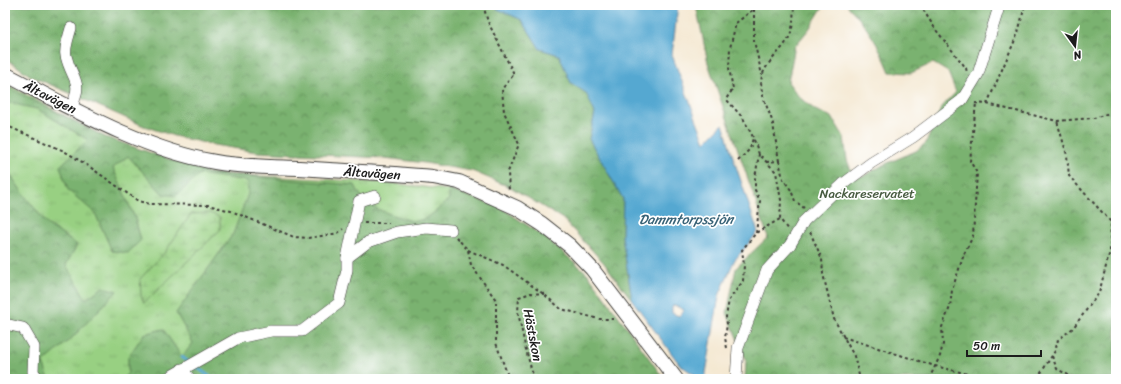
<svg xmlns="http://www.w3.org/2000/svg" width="1121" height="384" viewBox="0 0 1121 384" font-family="Sriracha,sans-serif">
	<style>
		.grass { fill: url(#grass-tufts); stroke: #5a764f }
		.forest { fill: url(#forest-crowns); stroke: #4b6746 }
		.wetland { fill: url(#wetland-marsh); stroke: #5a764f }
		.water { fill: #55a8d1; stroke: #386276; fill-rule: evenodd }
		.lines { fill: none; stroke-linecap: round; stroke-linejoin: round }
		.stream { stroke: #55a8d1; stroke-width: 3 }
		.minor-casing { stroke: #3c3b37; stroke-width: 12 }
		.major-casing { stroke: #3c3b37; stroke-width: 16 }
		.path { stroke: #3c3b37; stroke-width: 2; stroke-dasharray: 3 3; stroke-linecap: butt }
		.minor { stroke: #fff; stroke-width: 11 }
		.major { stroke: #fff; stroke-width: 14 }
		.labels { text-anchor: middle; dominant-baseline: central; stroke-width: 3.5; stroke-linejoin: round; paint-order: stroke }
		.street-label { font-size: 13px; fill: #1c1c1c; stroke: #fff }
		.park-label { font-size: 13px; fill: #475b40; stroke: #fff }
		.water-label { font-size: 14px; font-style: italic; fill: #386276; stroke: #fff }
	</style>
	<defs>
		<pattern id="grass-tufts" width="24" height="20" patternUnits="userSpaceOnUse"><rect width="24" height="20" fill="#98d082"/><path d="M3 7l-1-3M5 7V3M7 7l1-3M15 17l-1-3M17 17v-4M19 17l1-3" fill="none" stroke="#82b270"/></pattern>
		<pattern id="forest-crowns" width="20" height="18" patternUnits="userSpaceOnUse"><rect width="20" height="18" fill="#7ab270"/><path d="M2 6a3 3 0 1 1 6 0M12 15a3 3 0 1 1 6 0" fill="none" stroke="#63905b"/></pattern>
		<pattern id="wetland-marsh" width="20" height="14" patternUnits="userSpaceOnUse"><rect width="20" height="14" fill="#98d082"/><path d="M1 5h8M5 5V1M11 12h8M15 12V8" fill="none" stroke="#82b270"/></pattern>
	</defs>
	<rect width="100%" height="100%" fill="#fff"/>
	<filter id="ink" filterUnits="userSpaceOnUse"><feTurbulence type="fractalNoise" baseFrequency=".025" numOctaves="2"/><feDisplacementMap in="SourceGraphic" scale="8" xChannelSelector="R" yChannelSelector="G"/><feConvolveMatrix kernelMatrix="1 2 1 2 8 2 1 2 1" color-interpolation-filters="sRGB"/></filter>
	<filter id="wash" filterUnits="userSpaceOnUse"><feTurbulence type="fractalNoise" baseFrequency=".012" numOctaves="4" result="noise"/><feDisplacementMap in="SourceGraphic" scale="16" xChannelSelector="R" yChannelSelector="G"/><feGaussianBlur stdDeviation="0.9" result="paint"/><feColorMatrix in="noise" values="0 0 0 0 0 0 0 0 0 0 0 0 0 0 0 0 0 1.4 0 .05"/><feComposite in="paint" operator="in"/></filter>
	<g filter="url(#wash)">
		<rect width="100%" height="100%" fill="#f4e8d1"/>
		<polygon class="grass" points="5,83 105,137 208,174 209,173 389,183 449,190 500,207 546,238 662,379 5,379"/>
		<g class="forest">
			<polygon points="5,5 497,5 498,9 522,20 540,49 559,55 571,83 587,93 595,113 589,139 623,199 622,236 632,300 604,263 563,219 512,188 472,171 425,163 385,158 257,152 214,145 174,136 144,126 31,76 5,58"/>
			<path d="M696 5H824L809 29 795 46 788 82 799 97 815 110 832 117 844 137 847 160 854 178 866 175 883 165 916 151 926 143 941 108 956 92 948 72 933 63 911 73 890 72C879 45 867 26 847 5H1116V379H745L746 360 727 313 736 268 768 237 708 63Z"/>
			<path d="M5 86 105 137 209 173 355 185C358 192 362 198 367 203 372 208 409 222 416 221 430 219 439 208 449 199V190L500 207 546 238 588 274 664 379H122L128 373V357L144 334 163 329 182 357 193 343 176 313 233 234 248 194V181L200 174 176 196 163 194 128 156 113 168 135 218 141 240 128 253 112 251 95 213 68 190 60 166 88 140 37 109 5 102Z"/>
			<polygon points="5,167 25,196 47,224 77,245 66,265 86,299 103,287 117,291 74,336 43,363 49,379 5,379"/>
		</g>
		<polygon class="wetland" points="210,213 220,217 220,230 144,303 141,295 140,279 165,252 191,214"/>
		<path class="water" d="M497 5H678L672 55 705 142 723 124 733 157 758 232 734 261 719 296 705 379H701L680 365 632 300 622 236 623 199 589 139 595 113 586 93 571 83 559 55 540 49 522 20 497 9ZM674 305 684 310 679 316 672 313V307Z"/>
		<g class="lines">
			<g class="stream">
				<polyline points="182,357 189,363"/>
				<polyline points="195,366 213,379"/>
				<polyline points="697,376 698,379"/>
			</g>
		</g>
	</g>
	<g filter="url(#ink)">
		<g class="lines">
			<g class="minor-casing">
				<g id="minor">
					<path d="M71 28C69 36 64 48 66 56 72 81 84 80 71 108"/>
					<polyline points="347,258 368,242 397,232 426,228 451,230"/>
					<polyline points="5,324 23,328 34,347 33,372 39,379"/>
					<polyline points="182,369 190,379"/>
					<polyline points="166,379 238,338 271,331 302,331 339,303 347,270 347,258 359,201 375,196"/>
					<polyline points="736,379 738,348 767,270 790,245 804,221 843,184 871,163 913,137 962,100 978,74 998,10 998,5"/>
				</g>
			</g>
			<g class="major-casing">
				<path id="major" d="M5 74C69 107 144 150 215 162 242 167 271 167 299 168 344 171 388 173 433 177L459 182 517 208 542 224 570 246 592 269 676 379"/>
			</g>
			<g class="path">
				<polyline points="483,5 488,22 514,74 502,89 504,112 519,144 508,172 509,192"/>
				<polyline points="754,5 754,9 736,23 730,48 729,68 733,89 726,99 743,118 753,137 759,154 776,172 781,200 780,219 788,230"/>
				<polyline points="920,5 936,30 966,68 967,73"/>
				<polyline points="754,9 754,41 762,75"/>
				<polyline points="975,103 987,104 1057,121 1094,118 1116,111"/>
				<polyline points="987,104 1018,33 1025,5"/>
				<polyline points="5,125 64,151 87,165 138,201 150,204 208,205 231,211 294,237 308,238 328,235 338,233 343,229"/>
				<polyline points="738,161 750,149 753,138"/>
				<path d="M779 161C777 149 775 136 773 124 769 109 758 92 762 76 766 63 780 52 787 41 794 30 793 17 794 5"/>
				<polyline points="766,162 779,161 783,179 791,190 795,201 804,208"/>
				<polyline points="364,223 389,223"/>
				<polyline points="810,232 822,259 823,274 834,319 854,356 860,379"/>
				<polyline points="756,233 760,201 755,190 755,178 759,154"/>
				<polyline points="456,237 468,250 471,265 496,300 496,343 509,379"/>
				<polyline points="468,250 503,265 545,295 561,309 599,319 616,319"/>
				<polyline points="843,337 935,366 964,373 979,379"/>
				<polyline points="727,348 725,338 727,324 726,317 729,300 743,281 744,265 742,250 756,233 780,219"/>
				<polyline points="1052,356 1057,369 1076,379"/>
				<polyline points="535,379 532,372 525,346 518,312 519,297 531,293 544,294"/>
				<polyline points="929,379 940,356 943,344 942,327 950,307 952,290 964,254 973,236 977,173 970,161 976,103"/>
				<polyline points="1039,379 1039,376 1055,351 1058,340 1073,328 1099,293 1110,251 1111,222 1069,176 1067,155 1057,121"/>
			</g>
			<use href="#minor" class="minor"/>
			<use href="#major" class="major"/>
		</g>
	</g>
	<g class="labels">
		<g class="street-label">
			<text transform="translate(50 97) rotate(27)">Ältavägen</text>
			<text transform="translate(372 173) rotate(4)">Ältavägen</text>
			<text transform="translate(533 335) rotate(79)">Hästskon</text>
		</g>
		<g class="park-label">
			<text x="867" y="193">Nackareservatet</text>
		</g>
		<g class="water-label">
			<text x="686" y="219">Dammtorpssjön</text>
		</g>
	</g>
	<rect width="1121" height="384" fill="none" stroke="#fff" stroke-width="20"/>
	<g transform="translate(1075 46) rotate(165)" stroke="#ffffff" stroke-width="3" paint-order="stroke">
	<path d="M0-3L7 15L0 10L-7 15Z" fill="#1c1c1c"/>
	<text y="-6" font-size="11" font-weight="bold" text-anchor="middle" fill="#1c1c1c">N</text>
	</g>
	<path d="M967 350v6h74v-6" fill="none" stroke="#1c1c1c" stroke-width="2"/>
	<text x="973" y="350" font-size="12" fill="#1c1c1c" stroke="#ffffff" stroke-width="3" paint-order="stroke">50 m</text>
</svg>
